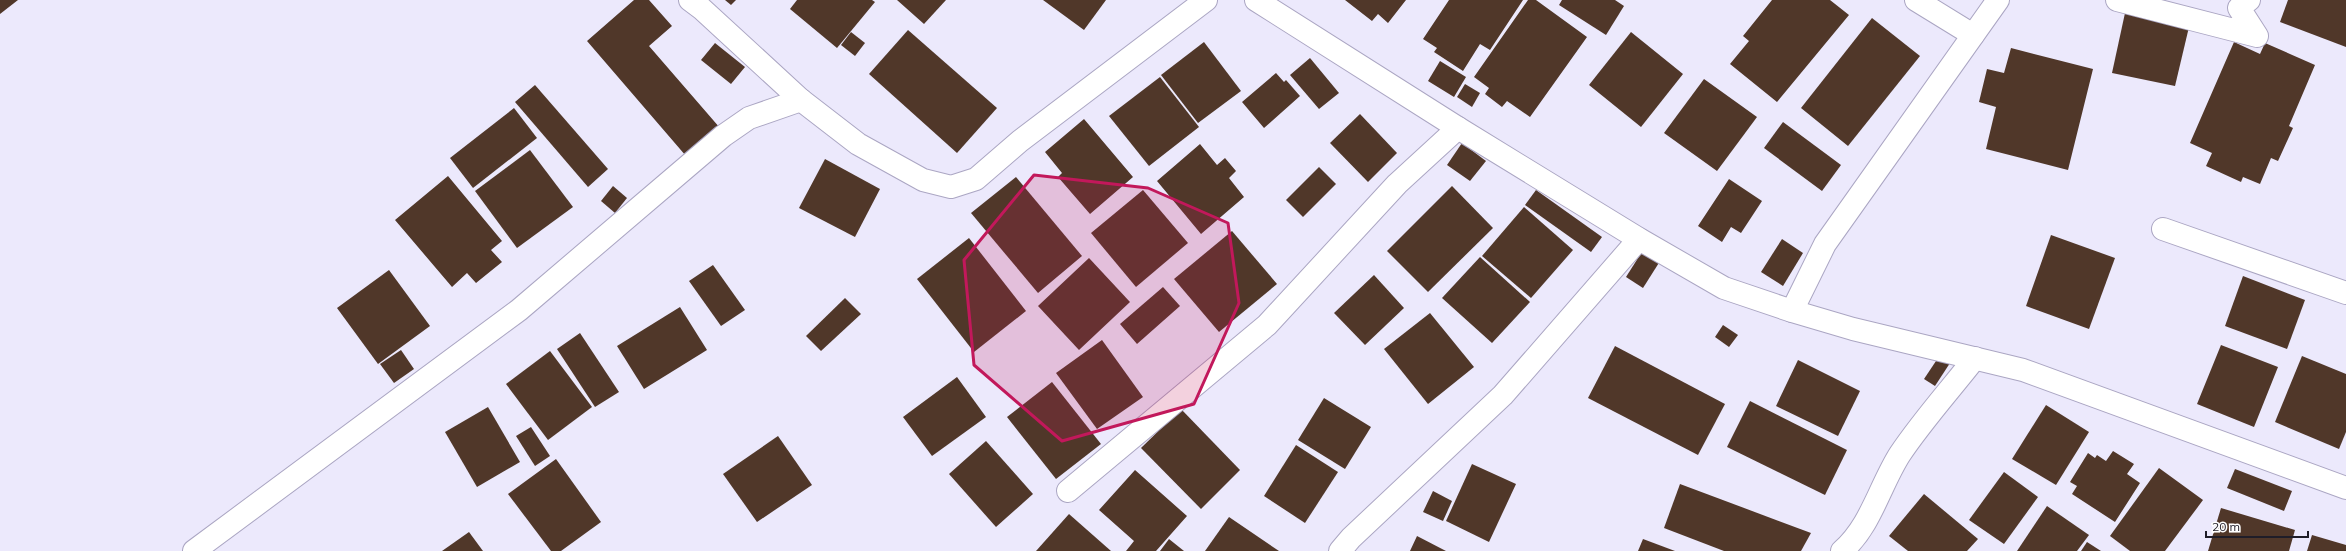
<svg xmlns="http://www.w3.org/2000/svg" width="2346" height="551" viewBox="0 0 2346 551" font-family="Mulish,sans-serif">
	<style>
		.building { fill: #503729 }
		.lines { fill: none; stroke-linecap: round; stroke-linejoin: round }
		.minor-casing { stroke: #aba6c3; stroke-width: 24 }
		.minor { stroke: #fff; stroke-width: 22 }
		.marked { fill: #c2185b; fill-opacity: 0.2; stroke: #c2185b; stroke-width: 3; stroke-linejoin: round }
	</style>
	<rect width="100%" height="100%" fill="#ece9fc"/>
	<g class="building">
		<polygon points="0,0 18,0 0,14"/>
		<polygon points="634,0 649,0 672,26 649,46 720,128 686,156 587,41"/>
		<polygon points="725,0 736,0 731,5"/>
		<polygon points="797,0 872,0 875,2 837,48 790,9"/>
		<polygon points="897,0 946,0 924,24"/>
		<polygon points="1043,0 1106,0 1084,30"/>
		<polygon points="1345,0 1406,0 1388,23 1378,14 1372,21"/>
		<polygon points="1449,0 1523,0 1490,50 1480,44 1463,71 1434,52 1437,48 1423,39"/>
		<polygon points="1528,0 1536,0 1587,37 1530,117 1507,101 1502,107 1485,94 1489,88 1474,77"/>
		<polygon points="1562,0 1615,0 1624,6 1606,35 1559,5"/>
		<polygon points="1772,0 1830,0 1849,15 1777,102 1730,64 1749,41 1743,36"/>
		<polygon points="2288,0 2346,0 2346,47 2280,22"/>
		<polygon points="2125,13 2189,27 2175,86 2112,73"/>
		<polygon points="1872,18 1920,56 1848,146 1801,108"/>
		<polygon points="908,30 997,108 957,153 869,74"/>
		<polygon points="851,32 865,43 855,56 841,45"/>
		<polygon points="1631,32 1683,74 1641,127 1589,85"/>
		<polygon points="1204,42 1241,91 1198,123 1161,75"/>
		<polygon points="2234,42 2260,54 2265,43 2315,65 2289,126 2293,128 2278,161 2271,158 2260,184 2243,177 2241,182 2206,166 2212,153 2190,143"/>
		<polygon points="715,43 745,67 731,84 701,60"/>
		<polygon points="2011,48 2093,69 2068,170 1986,149 1996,107 1979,102 1987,69 2004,73"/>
		<polygon points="1310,58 1339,93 1319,109 1290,75"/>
		<polygon points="1440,61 1466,77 1454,97 1428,81"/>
		<polygon points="1276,73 1284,82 1286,80 1300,96 1264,128 1242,102"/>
		<polygon points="1160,77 1199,127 1149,166 1109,116"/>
		<polygon points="1704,79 1757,117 1717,171 1664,133"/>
		<polygon points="1465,84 1480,93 1472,107 1457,97"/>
		<polygon points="535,85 608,169 588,187 515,102"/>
		<polygon points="514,108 537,138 473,188 450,158"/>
		<polygon points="1360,114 1397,153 1368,182 1330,143"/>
		<polygon points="1084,119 1133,177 1090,214 1058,177 1062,173 1045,152"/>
		<polygon points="1783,122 1841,165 1822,191 1764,148"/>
		<polygon points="1462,143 1486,161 1470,181 1447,165"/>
		<polygon points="1200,144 1217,165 1225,158 1236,171 1229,178 1244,197 1201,234 1157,181"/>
		<polygon points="530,150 573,207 517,248 475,191"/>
		<polygon points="825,159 880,189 855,237 799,208"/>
		<polygon points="1319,167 1336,184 1303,217 1286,200"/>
		<polygon points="448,176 502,241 491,250 502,262 476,283 467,273 452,287 395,220"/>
		<polygon points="1016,177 1082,256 1038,293 971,213"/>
		<polygon points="1729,179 1762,201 1741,233 1731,227 1722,242 1698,226"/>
		<polygon points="613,186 627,198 615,213 601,201"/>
		<polygon points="1452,186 1493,228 1428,292 1387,251"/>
		<polygon points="1143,190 1188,243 1136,287 1091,233"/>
		<polygon points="1536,190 1602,237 1591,252 1525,205"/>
		<polygon points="1524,207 1573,250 1531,298 1482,256"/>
		<polygon points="1232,231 1277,284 1219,332 1174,279"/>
		<polygon points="2051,235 2115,258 2089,329 2026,306"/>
		<polygon points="969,238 1026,311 974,352 917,279"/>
		<polygon points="1782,239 1803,253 1783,286 1761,272"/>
		<polygon points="1645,247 1662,258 1643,288 1626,277"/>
		<polygon points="1480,257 1530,302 1492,343 1442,298"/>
		<polygon points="1089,258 1130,302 1079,350 1038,306"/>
		<polygon points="713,265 745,310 721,326 689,281"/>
		<polygon points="389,270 430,326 378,364 337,308"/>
		<polygon points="1374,275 1404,308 1365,345 1334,313"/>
		<polygon points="2243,276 2305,300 2287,349 2225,326"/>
		<polygon points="1163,287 1180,306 1137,344 1120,324"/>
		<polygon points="845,298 861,314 821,351 806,336"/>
		<polygon points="680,307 707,350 644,389 617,346"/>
		<polygon points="1430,313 1474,367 1428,404 1384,349"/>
		<polygon points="1723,325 1738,335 1729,347 1715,337"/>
		<polygon points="580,333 619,392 595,407 557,349"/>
		<polygon points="1102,340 1143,397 1097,429 1056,373"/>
		<polygon points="2221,345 2278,367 2254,427 2197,404"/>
		<polygon points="1615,346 1725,404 1698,455 1588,398"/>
		<polygon points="401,350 414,369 394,383 380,364"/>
		<polygon points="550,351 592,407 548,440 506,384"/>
		<polygon points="1940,355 1950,363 1935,386 1924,379"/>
		<polygon points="2302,356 2346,374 2346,432 2339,449 2275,422"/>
		<polygon points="1798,360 1860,391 1838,436 1776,406"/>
		<polygon points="957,377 986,417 932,456 903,417"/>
		<polygon points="1052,382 1101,444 1056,479 1007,417"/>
		<polygon points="1324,398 1371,427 1345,469 1298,440"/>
		<polygon points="1750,401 1847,450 1825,495 1727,447"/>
		<polygon points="2046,405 2089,432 2056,485 2012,459"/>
		<polygon points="488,407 520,462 477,487 445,432"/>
		<polygon points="1181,409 1240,470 1201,509 1141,448"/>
		<polygon points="531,427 550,456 535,466 516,436"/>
		<polygon points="778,436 812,485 757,522 723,474"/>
		<polygon points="986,441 1033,494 996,527 949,474"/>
		<polygon points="1296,445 1338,472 1305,523 1264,496"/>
		<polygon points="2113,451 2134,464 2127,474 2140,483 2115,522 2072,494 2077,486 2070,482 2088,453 2095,458 2097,455 2106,461"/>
		<polygon points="556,459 601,522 561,551 551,551 508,494"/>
		<polygon points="1472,464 1516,484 1489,542 1446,521"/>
		<polygon points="2159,468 2203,500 2165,551 2130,551 2110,536"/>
		<polygon points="2235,469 2292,491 2284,511 2227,488"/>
		<polygon points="1135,470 1187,516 1156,551 1126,551 1134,541 1099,510"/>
		<polygon points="2004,472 2038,497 2004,544 1969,520"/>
		<polygon points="1680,484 1811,533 1801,551 1724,551 1664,528"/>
		<polygon points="1433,491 1452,501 1443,521 1423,512"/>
		<polygon points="1924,494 1978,539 1967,551 1908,551 1889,536"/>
		<polygon points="2047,506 2089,535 2077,551 2017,551"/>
		<polygon points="2221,508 2295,530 2289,551 2208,551"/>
		<polygon points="1069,514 1111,551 1036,551"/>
		<polygon points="1229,517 1279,551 1205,551"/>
		<polygon points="469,532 483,551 442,551"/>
		<polygon points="2312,535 2346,545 2346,551 2307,551"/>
		<polygon points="1417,536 1446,551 1410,551"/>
		<polygon points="1169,539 1184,551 1160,551"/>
		<polygon points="1643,539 1675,551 1638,551"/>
		<polygon points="2087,542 2101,551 2081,551"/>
	</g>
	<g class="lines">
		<g class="minor-casing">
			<g id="minor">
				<polyline points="690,0 702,9 801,100 858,144 923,180 951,187 976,179 1020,141 1206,0"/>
				<polyline points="1256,0 1458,128 1639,239 1724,288 1792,311 1853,329 2023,370 2346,488"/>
				<polyline points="1916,0 1973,35"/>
				<polyline points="2117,0 2257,36 2239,8 2249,0"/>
				<polyline points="2163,229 2346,293"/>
				<polyline points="1792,311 1825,244 1998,0"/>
				<polyline points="1068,491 1267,325 1397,184 1458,128"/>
				<polyline points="194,551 519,310 723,136 749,118 801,100"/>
				<polyline points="1340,551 1351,538 1503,395 1639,239"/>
				<path d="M1842 551C1871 526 1880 485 1900 454 1922 421 1950 390 1975 358"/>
			</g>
		</g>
		<use href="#minor" class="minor"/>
	</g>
	<path class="marked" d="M1034 175 1148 188 1228 223 1239 303 1194 404 1062 441 974 365 964 260Z"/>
	<path d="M2206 531v6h102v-6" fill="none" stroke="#1f1d28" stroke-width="2"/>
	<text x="2212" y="531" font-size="12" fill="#1f1d28" stroke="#ffffff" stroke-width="3" paint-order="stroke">20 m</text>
</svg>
